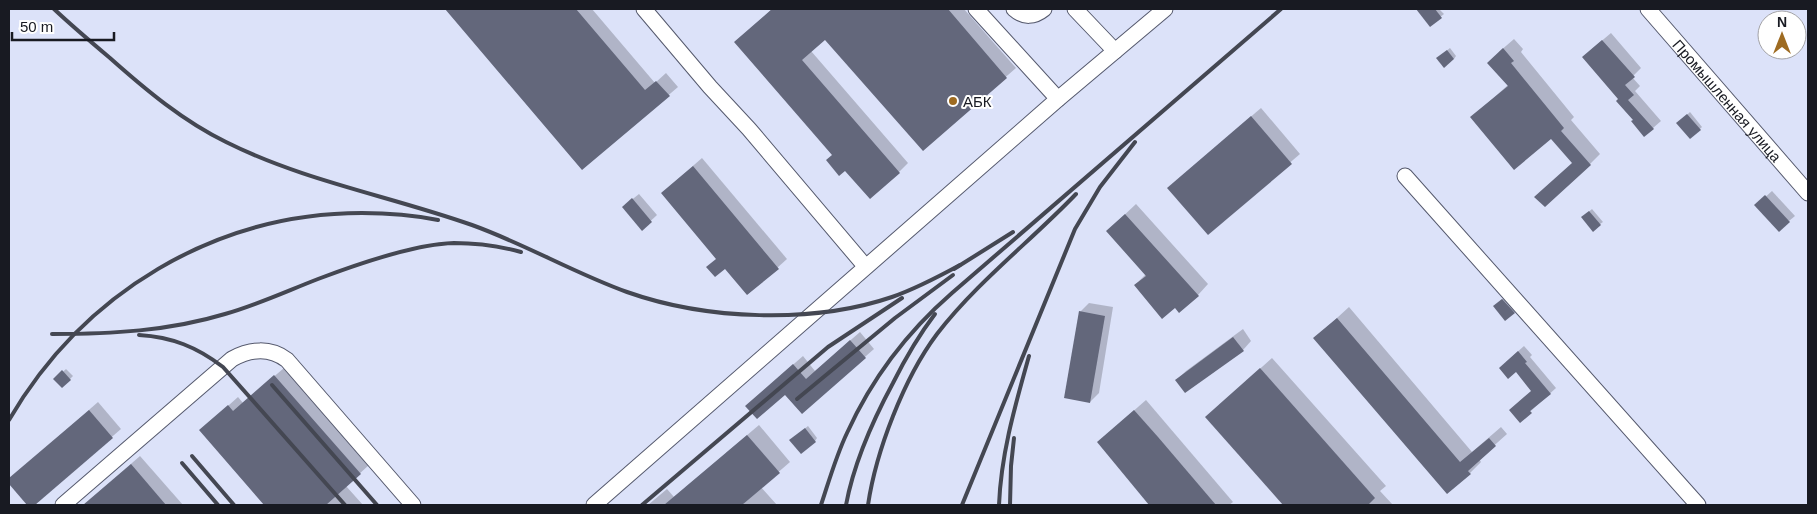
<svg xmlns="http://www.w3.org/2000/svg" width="1817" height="514" viewBox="0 0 1817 514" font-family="Helvetica,sans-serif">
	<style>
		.shadow { fill: #0003 }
		.building { fill: #63677b }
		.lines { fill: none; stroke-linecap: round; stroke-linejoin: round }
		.minor-casing { stroke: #55596d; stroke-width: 17 }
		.minor { stroke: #fff; stroke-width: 15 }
		.rail { stroke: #444752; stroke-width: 4 }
		.poi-dot { fill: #9e6b21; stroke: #fff; stroke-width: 2 }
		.labels { text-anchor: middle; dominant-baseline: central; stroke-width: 4; stroke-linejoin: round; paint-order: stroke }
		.poi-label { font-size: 15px; fill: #181a22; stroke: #fff; text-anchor: start }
		.street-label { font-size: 15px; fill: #181a22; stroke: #fff }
	</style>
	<rect width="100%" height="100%" fill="#dce2f9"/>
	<g class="shadow">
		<polygon points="446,9 592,9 655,83 666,73 678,87 582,169"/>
		<polygon points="772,9 964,9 1016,68 923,149 825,38 811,51 908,163 899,172 834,155 736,42"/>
		<polygon points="1417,9 1439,9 1444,14 1430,25"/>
		<polygon points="1611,33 1641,68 1632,77 1640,86 1635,91 1661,121 1645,135 1620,99 1592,49"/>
		<polygon points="1514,39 1523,49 1521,52 1574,117 1571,120 1600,154 1590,164 1573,163 1551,137 1472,117 1508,85 1499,52"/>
		<polygon points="1450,48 1456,56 1454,59 1440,56"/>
		<polygon points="1261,108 1300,154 1208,233 1178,179"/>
		<polygon points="1690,112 1702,127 1691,137 1678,123"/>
		<polygon points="702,158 787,259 748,294 671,185"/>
		<polygon points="1772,191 1795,216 1789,221 1762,200"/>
		<polygon points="639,194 657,215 642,229 629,202"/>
		<polygon points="1136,204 1208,284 1198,295 1175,306 1135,285 1146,274 1118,221"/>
		<polygon points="1592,209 1603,222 1600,224 1585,215"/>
		<polygon points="1508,294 1519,307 1514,312 1500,301"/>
		<polygon points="1089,303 1113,307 1099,393 1090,402 1080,312"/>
		<polygon points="1349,307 1472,452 1501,427 1507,434 1479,459 1481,462 1470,473 1315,338"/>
		<polygon points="1243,329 1251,341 1243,350 1177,380 1186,371"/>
		<polygon points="860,332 874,349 802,412 785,394 756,397 803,356 815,371"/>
		<polygon points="1524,346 1532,355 1530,357 1556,388 1520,421 1532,390 1516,370 1506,362"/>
		<polygon points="1272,358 1386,486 1380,491 1393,505 1284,505 1206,417"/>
		<polygon points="284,368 369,465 346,486 363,505 265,505 201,430 238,397 243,403"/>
		<polygon points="66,369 73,376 62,387 55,379"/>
		<polygon points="1146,400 1233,502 1229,505 1151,505 1098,442"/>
		<polygon points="98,402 121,429 33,505 29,505 9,482 9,480"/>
		<polygon points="759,425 790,462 761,487 777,505 745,505 743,503 740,505 648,505 667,489 674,497"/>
		<polygon points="808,426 817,438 815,441 793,438"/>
		<polygon points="140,456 183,505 84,505"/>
	</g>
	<g class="building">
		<polygon points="445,9 576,9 645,90 656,81 670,96 582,170"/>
		<polygon points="772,9 948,9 1007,78 923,151 825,40 802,60 900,173 870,199 845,171 839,176 826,160 832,155 734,42"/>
		<polygon points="1416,9 1435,9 1442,18 1430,27"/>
		<polygon points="1602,40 1635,77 1625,85 1634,95 1628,100 1654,129 1644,137 1631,121 1633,120 1616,101 1618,99 1582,57"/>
		<polygon points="1503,48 1514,61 1511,63 1564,128 1561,131 1591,165 1545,207 1534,197 1572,163 1551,139 1514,170 1470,117 1508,86 1487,63"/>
		<polygon points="1447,50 1454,59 1444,68 1436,58"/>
		<polygon points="1687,114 1701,130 1690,139 1676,123"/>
		<polygon points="1251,116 1292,164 1208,235 1167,188"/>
		<polygon points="693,166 779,269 747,295 725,269 715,277 706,267 716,259 661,193"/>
		<polygon points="1765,195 1790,222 1779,232 1754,205"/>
		<polygon points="632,198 652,222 642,231 622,207"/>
		<polygon points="1589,211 1601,225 1593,232 1581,217"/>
		<polygon points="1125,214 1199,296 1179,313 1175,308 1162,319 1134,285 1146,276 1106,231"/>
		<polygon points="1502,299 1515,313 1505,321 1493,306"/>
		<polygon points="1079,311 1105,316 1090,403 1064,398"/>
		<polygon points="1337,318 1460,462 1489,438 1496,446 1468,471 1471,474 1447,494 1313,338"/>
		<polygon points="1233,337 1244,351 1185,393 1175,380"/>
		<polygon points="850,340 866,358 802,414 785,395 757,419 745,406 793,364 806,379"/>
		<polygon points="1518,351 1527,362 1525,363 1551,394 1530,411 1532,413 1520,423 1509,410 1531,391 1516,372 1508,379 1499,368"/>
		<polygon points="1260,368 1375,498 1368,505 1283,505 1205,417"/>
		<polygon points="62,370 71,380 62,388 53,379"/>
		<polygon points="274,375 361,474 326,505 264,505 199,430 228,405 233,411"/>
		<polygon points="89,410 113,438 35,505 27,505 9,484 9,478"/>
		<polygon points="1134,410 1158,437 1216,505 1149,505 1097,442"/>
		<polygon points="805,428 816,442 801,454 789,440"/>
		<polygon points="747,435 780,473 742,505 664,505"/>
		<polygon points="131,464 166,505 83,505"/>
	</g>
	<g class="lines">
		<g class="minor-casing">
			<g id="minor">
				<polyline points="644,9 710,87 749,129 865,266"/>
				<polyline points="976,9 1058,99"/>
				<path d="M1014 9C1024 18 1034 17 1044 9"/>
				<polyline points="1075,9 1115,51"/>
				<path id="s1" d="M1648 9 1808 193"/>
				<polyline points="1405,176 1698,505"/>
				<path d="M63 505 232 359C250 349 270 347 287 360L413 505"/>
				<polyline points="594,505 1058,99 1165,9"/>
			</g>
		</g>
		<use href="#minor" class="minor"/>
		<g class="rail">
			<path d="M54 9C72 26 91 42 110 58 146 90 183 121 226 142 304 181 390 196 472 225 525 244 574 273 627 292 706 320 813 324 892 297 915 289 938 277 960 265"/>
			<polyline points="954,269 1013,232"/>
			<path d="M52 334C111 334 169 331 225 314 257 305 287 291 318 279 355 265 414 244 454 243 476 243 499 246 521 252"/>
			<path d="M139 335C172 337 197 347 223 367L345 505"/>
			<polyline points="272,385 377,505"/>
			<polyline points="797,399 895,318 953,275"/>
			<path d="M9 420C83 293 215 213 362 213 388 213 413 215 438 220"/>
			<polyline points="192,456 234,505"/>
			<polyline points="182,463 218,505"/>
			<polyline points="642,505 828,347 902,298"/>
			<path d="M821 505C829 481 836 456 847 433 872 378 906 333 952 293L1281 9"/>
			<path d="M846 505C854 462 872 422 893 383 905 359 919 335 935 314"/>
			<path d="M868 505C876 451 904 378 937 334 977 282 1031 241 1076 194"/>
			<polyline points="962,505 1075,229 1100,187 1135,142"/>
			<path d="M999 505C1001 454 1015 406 1029 356"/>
			<polyline points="1010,505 1011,466 1014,438"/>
		</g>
	</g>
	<circle class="poi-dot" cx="953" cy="101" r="5"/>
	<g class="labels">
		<g class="poi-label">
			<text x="963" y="101">АБК</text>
		</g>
		<g class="street-label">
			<text stroke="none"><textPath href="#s1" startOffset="121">Промышленная улица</textPath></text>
		</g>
	</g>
	<rect width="1817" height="514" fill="none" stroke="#181a22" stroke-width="20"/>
	<g transform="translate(1782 35)"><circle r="24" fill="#ffffff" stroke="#a3a3a7"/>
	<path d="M0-4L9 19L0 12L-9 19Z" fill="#9e6b21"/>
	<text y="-8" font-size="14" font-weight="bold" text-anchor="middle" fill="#181a22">N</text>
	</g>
	<path d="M12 32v8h102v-8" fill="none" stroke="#181a22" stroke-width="2.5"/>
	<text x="20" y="32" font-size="15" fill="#181a22" stroke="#ffffff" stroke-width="4" paint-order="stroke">50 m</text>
</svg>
